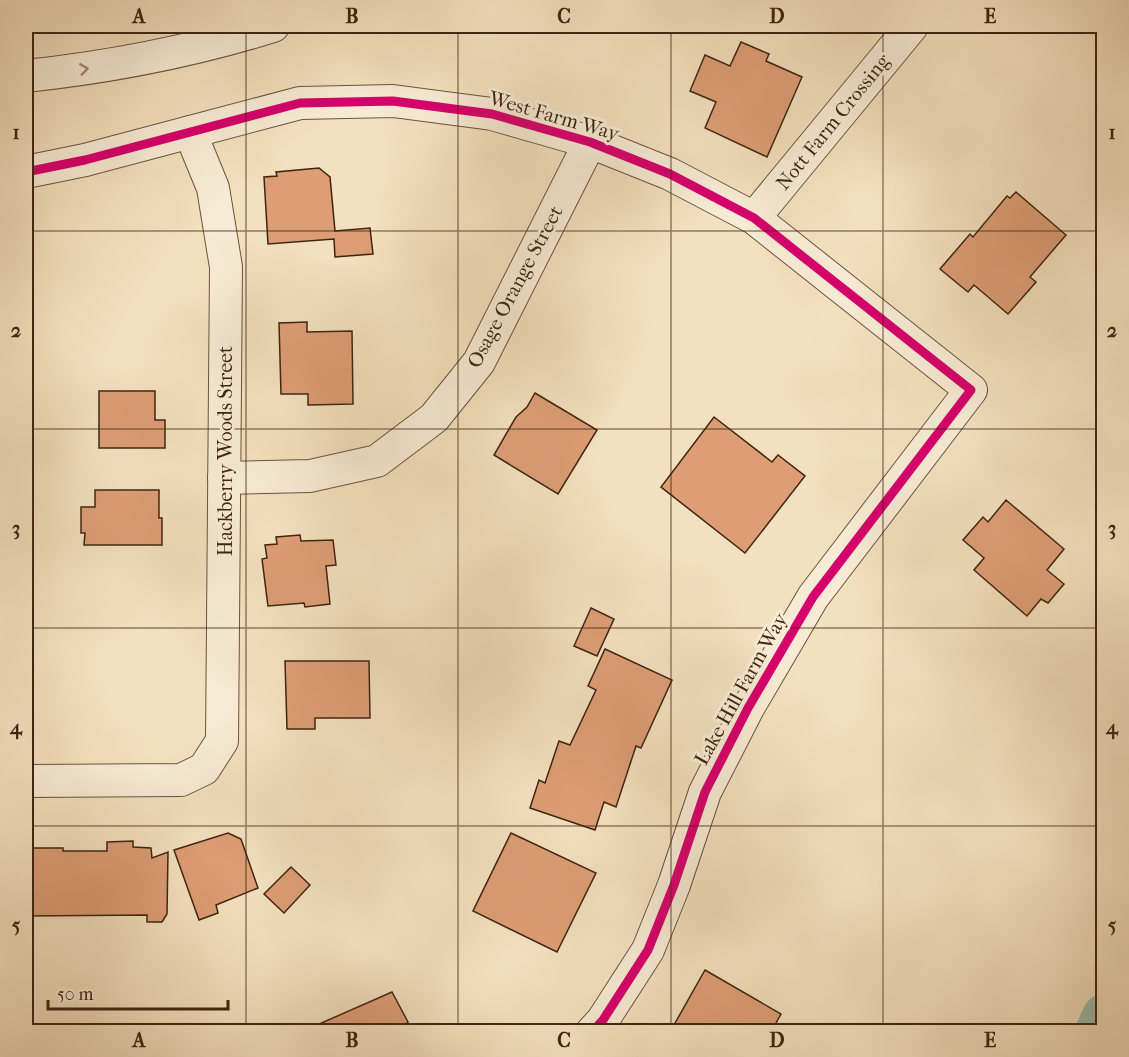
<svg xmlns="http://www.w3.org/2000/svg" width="1129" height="1057" viewBox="0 0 1129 1057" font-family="'IM FELL French Canon',serif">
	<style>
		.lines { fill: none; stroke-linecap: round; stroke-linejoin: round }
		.river { stroke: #9bbdae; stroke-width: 44 }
		.building { fill: #dd9d75; stroke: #3f2411; stroke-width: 1.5 }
		.minor-casing { stroke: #6c533c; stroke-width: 34 }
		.minor { stroke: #f7ebd5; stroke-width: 32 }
		.cycleway-casing { stroke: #f7ebd5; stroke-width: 13 }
		.cycleway { stroke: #d6006c; stroke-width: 9 }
		.oneway { stroke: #9b8873 }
		.grid { fill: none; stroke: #3f2411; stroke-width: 1.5; stroke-opacity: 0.55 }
		.labels { text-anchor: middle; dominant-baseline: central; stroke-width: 6; stroke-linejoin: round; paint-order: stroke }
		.street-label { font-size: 20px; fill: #3f2411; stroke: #f7ebd5 }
		.neatline { fill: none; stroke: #3f2411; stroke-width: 2 }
		.grid-label { font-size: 20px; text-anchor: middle; font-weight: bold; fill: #3f2411 }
	</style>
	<rect width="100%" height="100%" fill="#f3e0be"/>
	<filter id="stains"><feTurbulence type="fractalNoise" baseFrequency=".00333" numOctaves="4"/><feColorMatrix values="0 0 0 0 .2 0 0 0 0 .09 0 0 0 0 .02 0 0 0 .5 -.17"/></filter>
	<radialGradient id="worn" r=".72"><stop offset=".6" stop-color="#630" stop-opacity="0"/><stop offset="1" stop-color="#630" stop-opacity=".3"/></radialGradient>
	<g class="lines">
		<polyline class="river" points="1097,1032 1104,1016"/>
	</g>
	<g class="building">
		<polygon points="741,42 769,54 766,61 802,77 767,157 705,128 716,102 690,91 705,55 730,66"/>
		<polygon points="319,168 330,177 335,231 370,228 373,254 335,257 334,239 268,244 264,177 277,176 276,172"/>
		<polygon points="1016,192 1066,235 1030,277 1036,282 1008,314 974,285 968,292 940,269 970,234 973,237 1007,196 1010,198"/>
		<polygon points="307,322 307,332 352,331 353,404 308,405 308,394 281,394 279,323"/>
		<polygon points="99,391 155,391 155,420 165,420 165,448 99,448"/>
		<polygon points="535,393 597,430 558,494 494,455 516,417 527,407"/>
		<polygon points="714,417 772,462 778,455 805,476 745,553 661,487"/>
		<polygon points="95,490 159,490 159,518 162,518 162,545 84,545 85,533 81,533 81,507 95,507"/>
		<polygon points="1006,500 1064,549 1047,570 1064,584 1048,603 1041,599 1027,616 974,570 984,558 963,540 983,517 988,522"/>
		<polygon points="300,535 301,541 333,540 336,565 326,566 330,604 305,607 304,603 268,606 262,559 267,558 265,545 277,544 276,537"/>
		<polygon points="591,608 614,619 597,656 574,646"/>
		<polygon points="605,649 672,680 641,748 636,746 616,807 604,802 595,830 530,808 539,780 545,783 559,741 570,745 596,690 588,686"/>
		<polygon points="285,661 369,661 370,718 315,718 315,729 287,729"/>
		<polygon points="228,833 241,839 258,888 216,905 218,913 199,920 174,850"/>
		<polygon points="511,833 596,873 557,952 473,911"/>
		<polygon points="133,841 133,847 151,848 152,858 168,852 167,914 162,922 147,922 147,915 26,916 26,848 63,848 63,851 107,851 107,842"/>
		<polygon points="291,867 310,885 284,913 264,894"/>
		<polygon points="705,970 781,1014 771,1032 670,1032"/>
		<polygon points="392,992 408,1022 397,1032 301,1032"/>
	</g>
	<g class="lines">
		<g class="minor-casing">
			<g id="minor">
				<path d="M26 76C110 67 193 51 273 26"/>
				<polyline points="26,172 85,160 300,103 393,101 492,114 590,142 670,174 754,218 971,390 813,597 748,708 705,792 674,885 648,950 603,1020 592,1032"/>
				<polyline points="754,218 912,26"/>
				<polyline points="224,478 310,476 377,461 434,418 479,362 590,142"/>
				<polyline points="26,781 181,780 204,769 222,741 226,267 213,188 190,132"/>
			</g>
		</g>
		<use href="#minor" class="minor"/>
		<g class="cycleway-casing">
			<polyline id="cycleway" points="26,172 85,160 300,103 393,101 492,114 590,142 670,174 754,218 971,390 813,597 748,708 705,792 674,885 648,950 603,1020 592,1032"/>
		</g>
		<use href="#cycleway" class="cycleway"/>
	</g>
	<defs><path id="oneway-chevron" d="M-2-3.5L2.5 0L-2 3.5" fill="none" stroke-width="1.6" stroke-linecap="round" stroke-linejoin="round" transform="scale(1.5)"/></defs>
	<use class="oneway" href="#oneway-chevron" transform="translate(84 69) rotate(-8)"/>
	<path class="grid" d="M246 26V1032M458 26V1032M671 26V1032M883 26V1032M26 231H1104M26 429H1104M26 628H1104M26 826H1104"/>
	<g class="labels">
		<g class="street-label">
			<text transform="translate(554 116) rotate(16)">West Farm Way</text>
			<text transform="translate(833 122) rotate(-51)">Nott Farm Crossing</text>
			<text transform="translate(515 287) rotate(-62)">Osage Orange Street</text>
			<text transform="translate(225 451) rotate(-90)">Hackberry Woods Street</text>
			<text transform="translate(741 689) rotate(-61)">Lake Hill Farm Way</text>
		</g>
	</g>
	<rect width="1129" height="1057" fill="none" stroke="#f3e0be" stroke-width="66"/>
	<path d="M48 1000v9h180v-9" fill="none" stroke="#3f2411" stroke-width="3"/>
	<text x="57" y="1000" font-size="18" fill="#3f2411" stroke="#f7ebd5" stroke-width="4.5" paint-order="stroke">50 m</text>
	<rect x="33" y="33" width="1063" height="991" class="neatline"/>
	<g class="grid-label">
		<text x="139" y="23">A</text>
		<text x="352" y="23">B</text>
		<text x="564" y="23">C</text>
		<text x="777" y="23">D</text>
		<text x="990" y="23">E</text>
		<text x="16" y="139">1</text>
		<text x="1112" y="139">1</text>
		<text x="16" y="337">2</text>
		<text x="1112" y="337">2</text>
		<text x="16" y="535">3</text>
		<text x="1112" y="535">3</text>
		<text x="16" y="734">4</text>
		<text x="1112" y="734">4</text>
		<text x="16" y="932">5</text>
		<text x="1112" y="932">5</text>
		<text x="139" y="1047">A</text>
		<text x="352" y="1047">B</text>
		<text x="564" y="1047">C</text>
		<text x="777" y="1047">D</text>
		<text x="990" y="1047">E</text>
	</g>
	<rect width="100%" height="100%" filter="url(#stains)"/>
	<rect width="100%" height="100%" fill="url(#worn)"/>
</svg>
